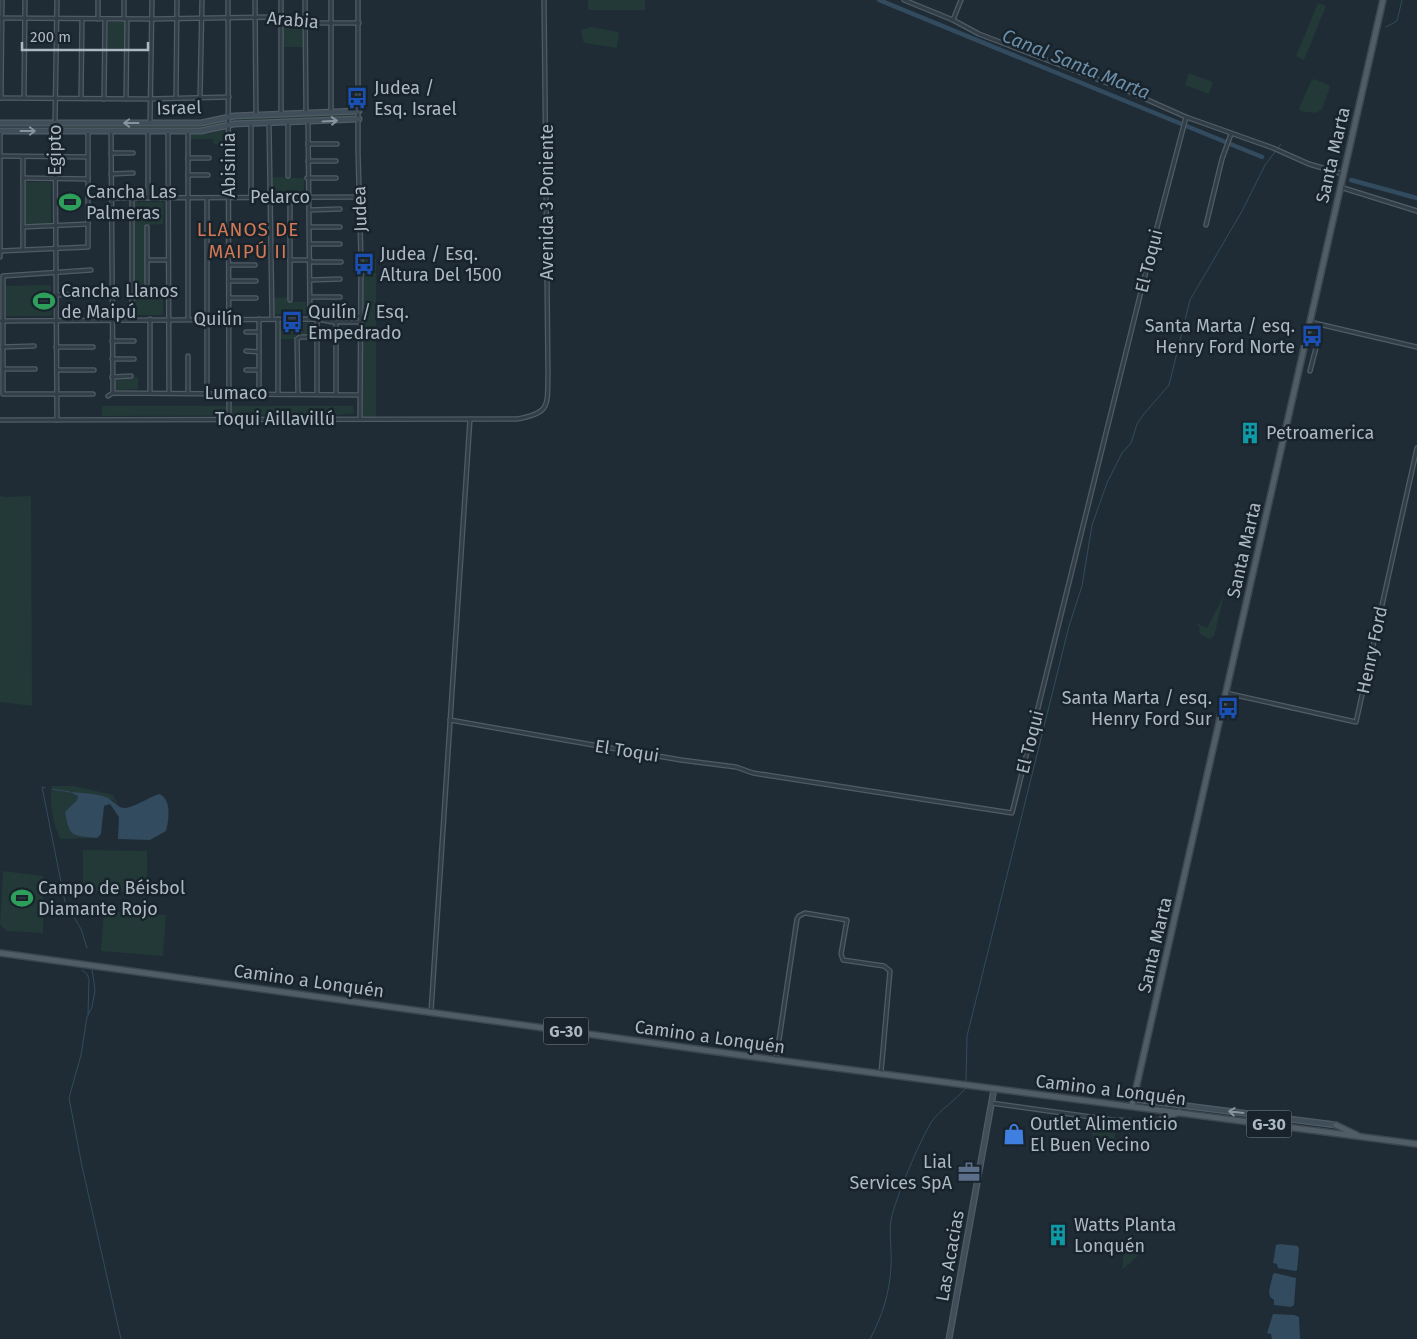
<svg xmlns="http://www.w3.org/2000/svg" width="1417" height="1339" viewBox="0 0 1417 1339" font-family="'Fira Sans',sans-serif">
	<style>
		.green { fill: #223937 }
		.water { fill: #324b5e }
		.lines { fill: none; stroke-linecap: round; stroke-linejoin: round }
		.stream { stroke: #324b5e; stroke-width: 1 }
		.canal { stroke: #324b5e; stroke-width: 4.5 }
		.street-casing { stroke: #505c65; stroke-width: 5.5 }
		.secondary-casing { stroke: #505c65; stroke-width: 7 }
		.primary-casing { stroke: #3c4750; stroke-width: 8 }
		.street { stroke: #323e47; stroke-width: 3 }
		.secondary { stroke: #404e5a; stroke-width: 4.5 }
		.primary { stroke: #505d67; stroke-width: 5 }
		.oneway { stroke: #86949f }
		.labels { text-anchor: middle; dominant-baseline: central; stroke-width: 5; stroke-linejoin: round; paint-order: stroke }
		.shield { fill: #18232b; stroke: #808c96; stroke-width: 1 }
		.shield-label { font-size: 16px; font-weight: bold; fill: #acb9c4 }
		.street-label { font-size: 18px; fill: #acb9c4; stroke: #18232b }
		.poi-label { font-size: 18px; fill: #acb9c4; stroke: #18232b; text-anchor: start }
		.water-label { font-size: 19px; font-style: italic; fill: #6c8fa9; stroke: #18232b }
		.neighbourhood-label { font-size: 19px; letter-spacing: 1px; fill: #d47956; stroke: #18232b }
	</style>
	<rect width="100%" height="100%" fill="#1f2c36"/>
	<g class="green">
		<rect x="588" y="0" width="57" height="10"/>
		<polygon points="1318,3 1326,6 1304,60 1296,56"/>
		<polygon points="283,21 305,26 305,47 283,47"/>
		<polygon points="108,22 125,22 126,48 108,48"/>
		<polygon points="591,27 619,32 617,48 585,43 583,41 581,30"/>
		<polygon points="1189,73 1213,82 1209,94 1185,85"/>
		<polygon points="1314,79 1329,85 1330,87 1322,109 1316,113 1300,111 1299,108 1311,81"/>
		<polygon points="354,113 355,117 233,122 231,121 231,118"/>
		<polygon points="223,120 224,124 202,129 57,129 59,125 201,125"/>
		<polygon points="224,130 223,144 214,144 213,139 190,139 190,134 208,134"/>
		<polygon points="273,177 304,178 304,195 273,195"/>
		<rect x="25" y="182" width="26" height="42"/>
		<polygon points="134,202 162,202 164,203 163,224 145,225 145,294 163,295 163,315 135,315 133,313"/>
		<polygon points="363,257 376,259 376,418 363,417"/>
		<polygon points="51,285 52,316 4,316 3,286"/>
		<polygon points="287,297 288,302 306,302 306,314 273,314 273,298"/>
		<polygon points="279,323 315,323 315,335 295,336 295,339 279,339"/>
		<polygon points="138,377 138,389 115,390 115,378"/>
		<polygon points="102,406 353,406 354,413 337,415 102,416"/>
		<polygon points="0,496 7,497 31,496 32,706 0,702"/>
		<polygon points="1224,595 1214,636 1209,639 1199,633 1200,628 1197,625 1198,624 1207,628"/>
		<path d="M52 786H74L109 794 113 795 119 807 113 800 71 793 78 795 77 800 65 812 74 835 97 838 61 839C53 827 49 800 52 786Z"/>
		<polygon points="83,850 147,851 147,892 83,891"/>
		<polygon points="3,871 43,876 43,933 7,931 0,925"/>
		<polygon points="104,911 166,915 163,956 101,951"/>
		<polygon points="1093,1125 1116,1128 1114,1141 1092,1138"/>
		<polygon points="1122,1240 1141,1242 1139,1255 1122,1270 1124,1250 1121,1248"/>
	</g>
	<g class="water">
		<path d="M70 792C82 793 94 793 106 797 113 800 118 809 126 808 134 807 150 797 159 794 172 799 169 820 166 831L150 840 118 839 119 817 110 804 104 806 101 834 97 838C72 835 70 839 65 812L77 800 78 796Z"/>
		<polygon points="1280,1244 1298,1246 1299,1249 1297,1270 1295,1271 1278,1268 1277,1264 1273,1263 1276,1245"/>
		<polygon points="1275,1273 1296,1278 1294,1305 1291,1307 1274,1305 1274,1300 1270,1297 1269,1291 1273,1274"/>
		<polygon points="1273,1314 1294,1315 1299,1317 1300,1339 1272,1339 1271,1334 1267,1333"/>
	</g>
	<g class="lines">
		<g class="stream">
			<polyline points="1386,27 1397,21 1402,0"/>
			<polyline points="45,788 42,787 65,902 81,929 87,948"/>
			<polyline points="52,789 70,792"/>
			<polyline points="92,969 95,990 92,1007 87,1017 81,1055 69,1098 82,1166 121,1339"/>
			<polyline points="82,970 87,974 89,979 88,1014"/>
			<polyline points="966,1081 967,1036 1069,626 1082,586 1092,525 1107,483 1122,453 1131,443 1137,424 1143,415 1169,385 1190,300 1242,211 1265,165 1281,144"/>
			<path d="M870 1339C882 1317 890 1292 891 1266 892 1251 889 1236 891 1220 895 1199 920 1140 932 1121 941 1109 956 1100 965 1089"/>
		</g>
		<g class="canal">
			<polyline points="879,0 1262,157"/>
			<polyline points="1351,180 1417,198"/>
		</g>
		<g class="street-casing">
			<g id="street">
				<polyline points="57,0 55,123 57,420"/>
				<polyline points="228,0 229,420"/>
				<polyline points="255,0 256,115"/>
				<polyline points="281,0 281,114"/>
				<polyline points="305,0 306,113"/>
				<polyline points="331,0 331,112"/>
				<polyline points="358,0 358,152 361,259 360,419"/>
				<polyline points="904,0 953,20 979,34 1123,89 1186,117 1273,148 1309,164 1343,174"/>
				<polyline points="0,18 152,19 276,17 306,23 359,23"/>
				<polyline points="98,19 98,0"/>
				<polyline points="124,19 124,0"/>
				<polyline points="953,20 961,0"/>
				<polyline points="200,97 202,0"/>
				<polyline points="0,98 147,99 229,97"/>
				<polyline points="1,98 2,0"/>
				<polyline points="24,98 25,0"/>
				<polyline points="81,98 82,19"/>
				<polyline points="176,98 177,0"/>
				<polyline points="104,99 105,19"/>
				<polyline points="126,99 127,19"/>
				<polyline points="308,122 310,319"/>
				<polyline points="150,123 152,0"/>
				<polyline points="251,123 251,197"/>
				<polyline points="269,123 272,319"/>
				<polyline points="111,131 113,393"/>
				<polyline points="168,131 169,393"/>
				<polyline points="188,131 188,319"/>
				<polyline points="308,144 337,144"/>
				<polyline points="111,153 133,153"/>
				<polyline points="0,156 88,157"/>
				<polyline points="23,157 23,250"/>
				<polyline points="188,158 209,158"/>
				<polyline points="308,161 336,161"/>
				<polyline points="111,174 133,173"/>
				<polyline points="188,175 208,175"/>
				<polyline points="288,176 288,122"/>
				<polyline points="23,178 88,179"/>
				<polyline points="307,178 336,178"/>
				<polyline points="1340,187 1417,211"/>
				<polyline points="290,197 290,300"/>
				<polyline points="111,198 360,197"/>
				<polyline points="132,198 132,319"/>
				<polyline points="148,198 148,131"/>
				<polyline points="207,198 207,393"/>
				<polyline points="310,210 340,209"/>
				<polyline points="1206,225 1222,159 1231,134"/>
				<polyline points="23,227 88,224"/>
				<polyline points="147,227 147,292"/>
				<polyline points="310,227 340,227"/>
				<polyline points="310,244 340,244"/>
				<polyline points="0,251 88,247 88,131"/>
				<polyline points="0,257 0,131"/>
				<polyline points="147,260 168,260"/>
				<polyline points="290,260 310,260"/>
				<polyline points="310,262 341,262"/>
				<polyline points="229,265 255,265"/>
				<polyline points="91,270 3,276 3,394 93,394"/>
				<polyline points="310,280 340,279"/>
				<polyline points="229,281 256,281"/>
				<polyline points="56,295 92,294"/>
				<polyline points="310,297 340,297"/>
				<polyline points="229,298 256,298"/>
				<polyline points="150,319 150,393"/>
				<polyline points="278,319 278,393"/>
				<polyline points="317,319 317,394"/>
				<polyline points="318,319 331,317 360,316"/>
				<polyline points="0,321 317,319 333,322 360,322"/>
				<polyline points="1310,322 1417,347"/>
				<polyline points="246,332 259,332"/>
				<polyline points="112,341 134,341"/>
				<polyline points="2,347 34,346"/>
				<polyline points="56,347 93,347"/>
				<polyline points="246,351 259,352"/>
				<polyline points="188,356 188,393"/>
				<polyline points="112,359 134,359"/>
				<polyline points="3,369 35,369"/>
				<polyline points="57,370 94,370"/>
				<polyline points="246,370 259,370"/>
				<polyline points="1310,371 1317,344"/>
				<polyline points="112,377 131,376"/>
				<polyline points="259,393 259,319"/>
				<polyline points="298,393 297,339 300,337 317,337"/>
				<polyline points="336,394 336,322"/>
				<polyline points="108,396 113,393 360,395"/>
				<path d="M0 420 517 419C552 413 547 404 548 373L544 0"/>
				<polyline points="1226,693 1356,722 1417,448"/>
				<polyline points="450,720 582,743 681,760 736,767 753,773 1012,813 1155,235 1186,117"/>
				<polyline points="431,1012 470,419"/>
				<polyline points="776,1060 797,919 799,916 805,913 847,920 841,954 843,960 884,966 890,971 881,1073"/>
				<polyline points="991,1103 1120,1121"/>
			</g>
		</g>
		<g class="secondary-casing">
			<g id="secondary">
				<polyline points="0,123 201,123 234,116 359,111"/>
				<polyline points="0,131 201,131 234,124 359,119"/>
				<polyline points="1133,1099 1336,1125"/>
				<polyline points="949,1339 994,1089"/>
			</g>
		</g>
		<g class="primary-casing">
			<g id="primary">
				<polyline points="0,953 776,1060 1417,1144"/>
				<polyline points="1132,1106 1383,0"/>
				<polyline points="1120,1121 1152,1124 1179,1112"/>
				<polyline points="1336,1125 1357,1135"/>
			</g>
		</g>
		<use href="#street" class="street"/>
		<use href="#secondary" class="secondary"/>
		<use href="#primary" class="primary"/>
	</g>
	<defs><path id="oneway-shaft" d="M-6 0H5M1.5-3L5.5 0L1.5 3" fill="none" stroke-width="1.6" stroke-linecap="round" stroke-linejoin="round" transform="scale(1.25)"/></defs>
	<g class="oneway">
		<use href="#oneway-shaft" transform="translate(330 121) rotate(-3)"/>
		<use href="#oneway-shaft" transform="translate(131 123) rotate(180)"/>
		<use href="#oneway-shaft" transform="translate(28 131)"/>
		<use href="#oneway-shaft" transform="translate(1236 1112) rotate(-173)"/>
	</g>
	<defs>
		<g id="bus-bare" transform="scale(1.725)"><path d="M-5-6H5V4H4V6H2V4H-2V6H-4V4H-5ZM-3.5-4V0h7V-4ZM-3.5 1.2v1.5H-2V1.2ZM2 1.2v1.5H3.5V1.2Z" fill="#1a4fb4" stroke="#18232b" stroke-width="2.5" paint-order="stroke"/></g>
		<g id="stadium-bare" transform="scale(1.725)"><path d="M0-5a6.5 5 0 1 0 0 10a6.5 5 0 1 0 0-10ZM-3.5-1.8h7v3.6h-7Z" fill="#2e9e5b" stroke="#18232b" stroke-width="2.5" paint-order="stroke"/></g>
		<g id="building-bare" transform="scale(1.725)"><path d="M-4-6H4V6H1V3H-1V6H-4ZM-2.5-4.3h1.7v1.8h-1.7ZM.8-4.3h1.7v1.8H.8ZM-2.5-1h1.7V.8h-1.7ZM.8-1h1.7V.8H.8Z" fill="#0f9aa8" stroke="#18232b" stroke-width="2.5" paint-order="stroke"/></g>
		<g id="shop-bare" transform="scale(1.725)"><path d="M-5-2.5h2.3a2.7 3.5 0 0 1 5.4 0H5L5.5 6h-11ZM-1.5-2.5h3a1.5 2.3 0 0 0-3 0Z" fill="#3f7fe0" stroke="#18232b" stroke-width="2.5" paint-order="stroke"/></g>
		<g id="office-bare" transform="scale(1.725)"><path d="M-6-3h4V-5.5h4V-3h4V5H-6ZM-1-4.5V-3h2v-1.5ZM-6 0V1H6V0Z" fill="#5c6f8a" stroke="#18232b" stroke-width="2.5" paint-order="stroke"/></g>
	</defs>
	<g fill-rule="evenodd">
		<use href="#bus-bare" x="357" y="98"/>
		<use href="#stadium-bare" x="70" y="202"/>
		<use href="#bus-bare" x="364" y="264"/>
		<use href="#stadium-bare" x="44" y="301"/>
		<use href="#bus-bare" x="292" y="322"/>
		<use href="#bus-bare" x="1312" y="336"/>
		<use href="#building-bare" x="1250" y="433"/>
		<use href="#bus-bare" x="1228" y="708"/>
		<use href="#stadium-bare" x="22" y="898"/>
		<use href="#shop-bare" x="1014" y="1134"/>
		<use href="#office-bare" x="969" y="1172"/>
		<use href="#building-bare" x="1058" y="1235"/>
	</g>
	<g class="labels">
		<g class="shield">
			<rect x="543.5" y="1017.5" width="45" height="27" rx="4"/>
			<rect x="1246.5" y="1110.5" width="45" height="27" rx="4"/>
		</g>
		<g class="shield-label">
			<text x="566" y="1031">G-30</text>
			<text x="1269" y="1124">G-30</text>
		</g>
		<g class="street-label">
			<text transform="translate(293 20) rotate(5)">Arabia</text>
			<text transform="translate(179 108) rotate(-2)">Israel</text>
			<text transform="translate(55 150) rotate(-90)">Egipto</text>
			<text transform="translate(1333 155) rotate(-77)">Santa Marta</text>
			<text transform="translate(229 165) rotate(-90)">Abisinia</text>
			<text x="280" y="197">Pelarco</text>
			<text transform="translate(547 202) rotate(-90)">Avenida 3 Poniente</text>
			<text transform="translate(360 209) rotate(-92)">Judea</text>
			<text transform="translate(1149 261) rotate(-76)">El Toqui</text>
			<text x="218" y="319">Quilín</text>
			<text x="236" y="393">Lumaco</text>
			<text x="275" y="419">Toqui Aillavillú</text>
			<text transform="translate(1244 550) rotate(-77)">Santa Marta</text>
			<text transform="translate(1372 650) rotate(-78)">Henry Ford</text>
			<text transform="translate(1030 742) rotate(-76)">El Toqui</text>
			<text transform="translate(627 751) rotate(9)">El Toqui</text>
			<text transform="translate(1155 945) rotate(-77)">Santa Marta</text>
			<text transform="translate(309 981) rotate(8)">Camino a Lonquén</text>
			<text transform="translate(710 1037) rotate(8)">Camino a Lonquén</text>
			<text transform="translate(1111 1090) rotate(7)">Camino a Lonquén</text>
			<text transform="translate(950 1256) rotate(-80)">Las Acacias</text>
		</g>
		<g class="poi-label">
			<text x="374" y="88">Judea /<tspan x="374" dy="21">Esq. Israel</tspan></text>
			<text x="86" y="192">Cancha Las<tspan x="86" dy="21">Palmeras</tspan></text>
			<text x="380" y="254">Judea / Esq.<tspan x="380" dy="21">Altura Del 1500</tspan></text>
			<text x="61" y="291">Cancha Llanos<tspan x="61" dy="21">de Maipú</tspan></text>
			<text x="308" y="312">Quilín / Esq.<tspan x="308" dy="21">Empedrado</tspan></text>
			<text x="1295" y="326" text-anchor="end">Santa Marta / esq.<tspan x="1295" dy="21">Henry Ford Norte</tspan></text>
			<text x="1266" y="433">Petroamerica</text>
			<text x="1212" y="698" text-anchor="end">Santa Marta / esq.<tspan x="1212" dy="21">Henry Ford Sur</tspan></text>
			<text x="38" y="888">Campo de Béisbol<tspan x="38" dy="21">Diamante Rojo</tspan></text>
			<text x="1030" y="1124">Outlet Alimenticio<tspan x="1030" dy="21">El Buen Vecino</tspan></text>
			<text x="952" y="1162" text-anchor="end">Lial<tspan x="952" dy="21">Services SpA</tspan></text>
			<text x="1074" y="1225">Watts Planta<tspan x="1074" dy="21">Lonquén</tspan></text>
		</g>
		<g class="water-label">
			<text transform="translate(1076 64) rotate(22)">Canal Santa Marta</text>
		</g>
		<g class="neighbourhood-label">
			<text x="248" y="229">LLANOS DE<tspan x="248" dy="22">MAIPÚ II</tspan></text>
		</g>
	</g>
	<path d="M22 42v8h126v-8" fill="none" stroke="#acb9c4" stroke-width="2.5"/>
	<text x="30" y="42" font-size="15" fill="#acb9c4" stroke="#18232b" stroke-width="4" paint-order="stroke">200 m</text>
</svg>
